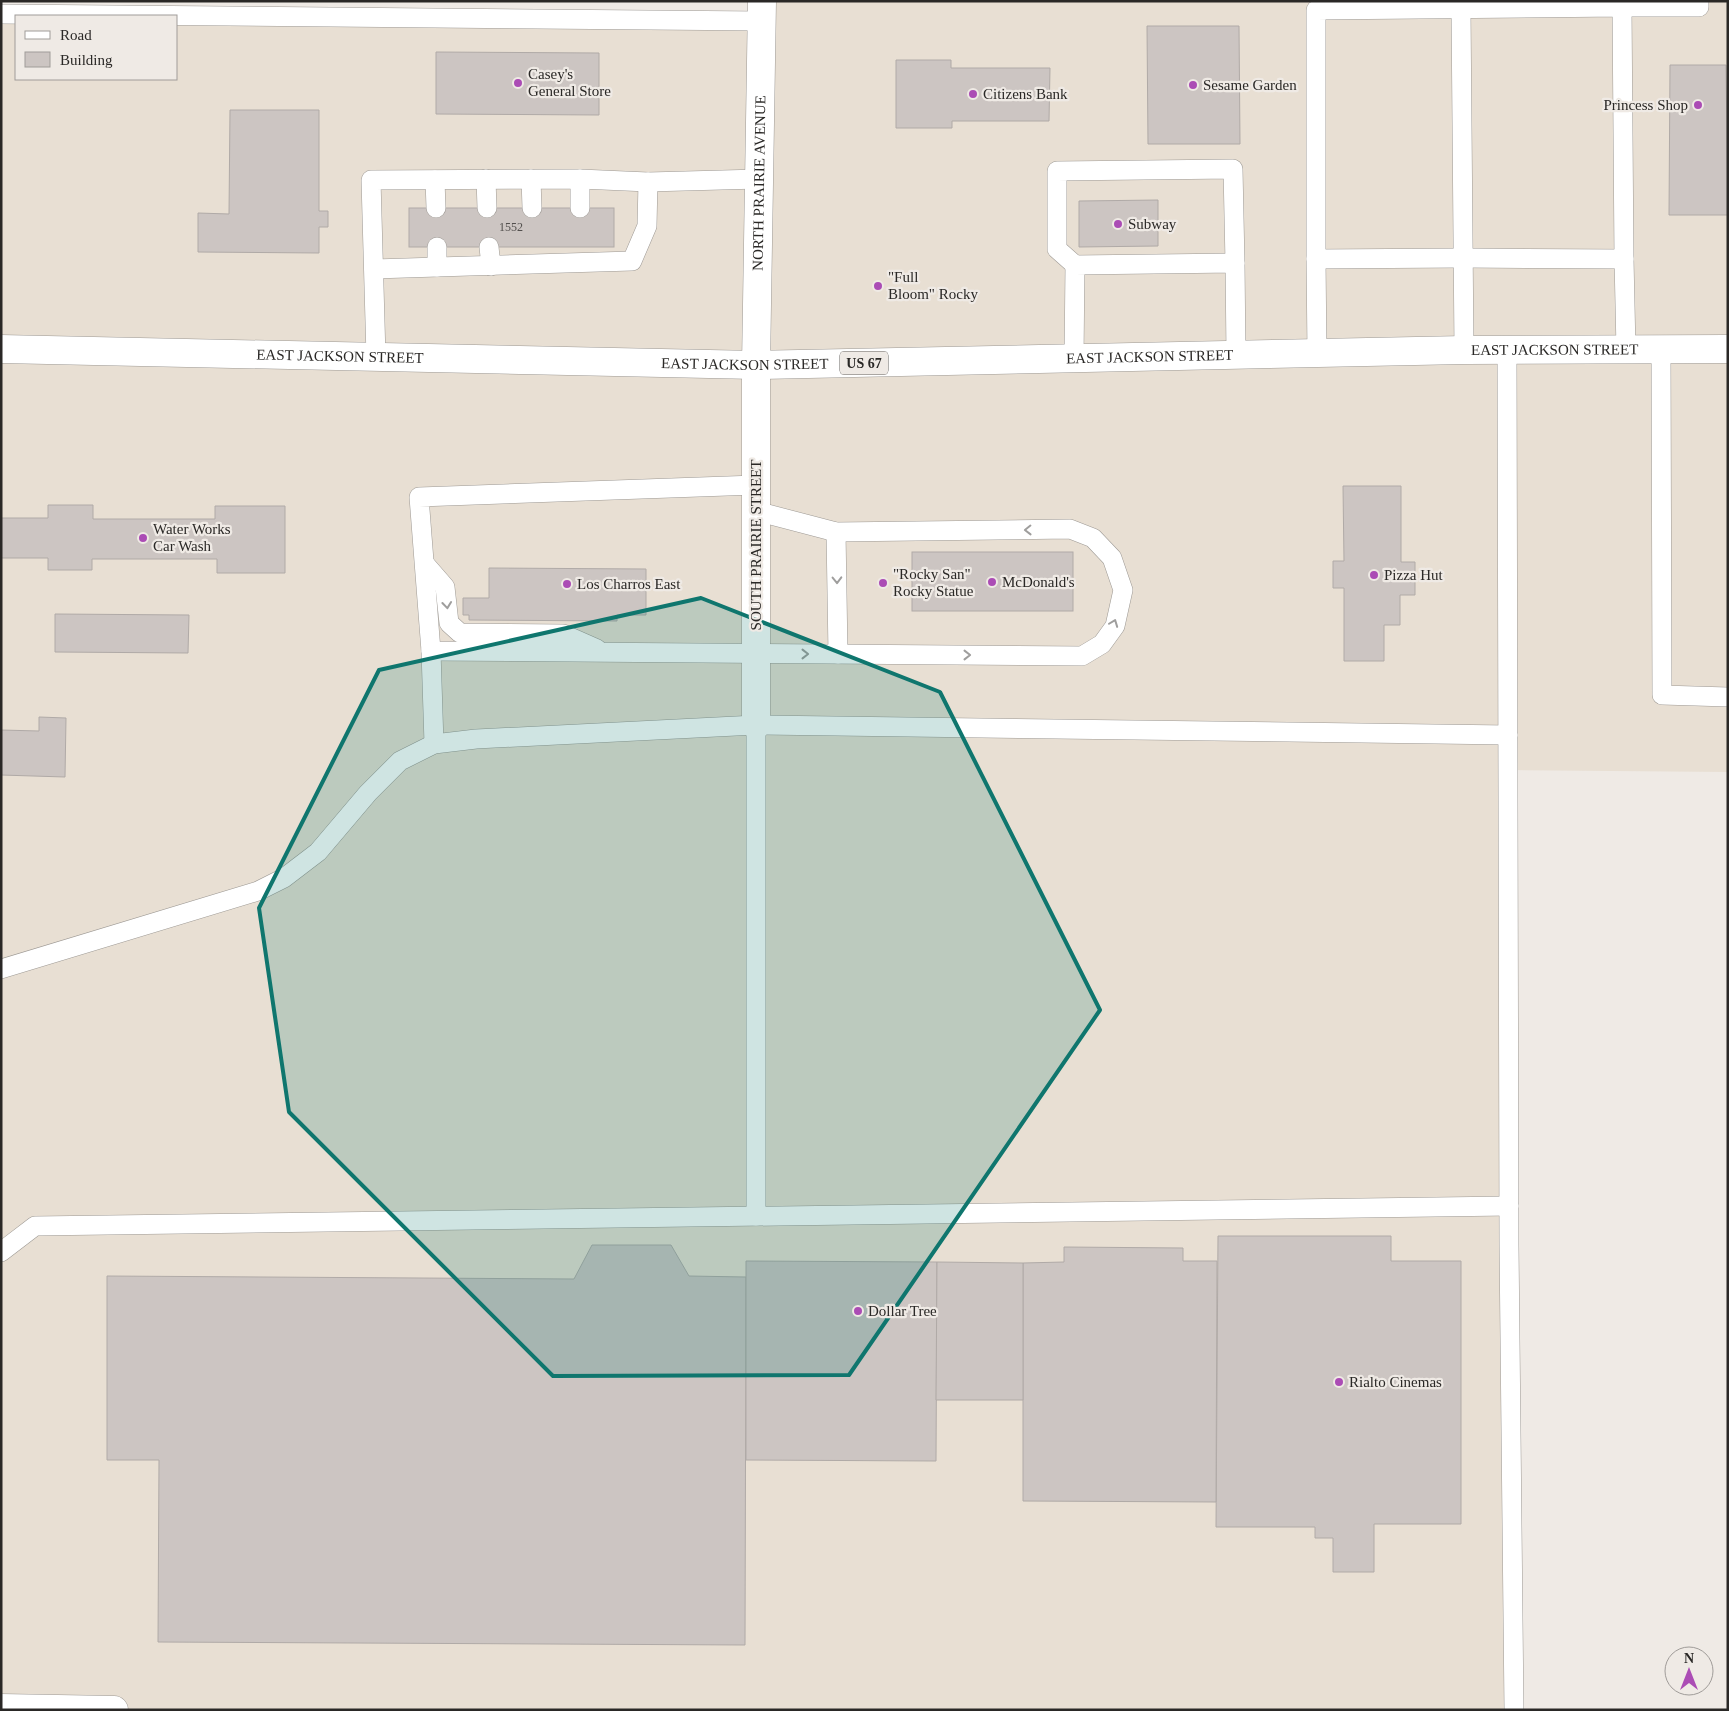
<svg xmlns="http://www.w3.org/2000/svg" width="1729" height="1711" viewBox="0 0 1729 1711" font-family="'Times New Roman',serif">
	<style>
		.built { fill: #e8dfd3; fill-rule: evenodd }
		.building { fill: #ccc5c2; stroke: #b0aaa7 }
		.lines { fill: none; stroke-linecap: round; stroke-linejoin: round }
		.service-casing { stroke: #9d9994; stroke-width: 20 }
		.minor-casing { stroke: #9d9994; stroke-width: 29 }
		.trunk-casing { stroke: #9d9994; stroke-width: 29 }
		.service { stroke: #fff; stroke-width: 19 }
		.minor { stroke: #fff; stroke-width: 28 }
		.trunk { stroke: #fff; stroke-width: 28 }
		.oneway { stroke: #9f9e9d }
		.marked { fill: #0f766e; fill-opacity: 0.2; stroke: #0f766e; stroke-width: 4; stroke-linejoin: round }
		.poi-dot { fill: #ab4cb5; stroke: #efeae5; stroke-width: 2 }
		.labels { text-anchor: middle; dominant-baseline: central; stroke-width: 4.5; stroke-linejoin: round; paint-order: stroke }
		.number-label { font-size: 12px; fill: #524f4d }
		.shield { fill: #efeae5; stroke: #65625f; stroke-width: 1 }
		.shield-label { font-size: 14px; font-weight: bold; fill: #2a2826 }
		.poi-label { font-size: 15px; fill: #2a2826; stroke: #efeae5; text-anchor: start }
		.street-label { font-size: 15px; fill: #2a2826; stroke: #efeae5 }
	</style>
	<rect width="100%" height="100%" fill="#efeae5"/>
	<path class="built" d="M762 1H1728V772L1509 770 1514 1710H226L1 1707V14L761 21ZM16 16H176V79H16Z"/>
	<g class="building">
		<polygon points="1147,26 1239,26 1240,144 1148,144"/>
		<polygon points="436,52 599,53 599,115 436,114"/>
		<polygon points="896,60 951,60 951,68 1050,68 1049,121 952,121 952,128 896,128"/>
		<polygon points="1670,65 1726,65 1728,215 1669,215"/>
		<polygon points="230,110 319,110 319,211 328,211 328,227 319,227 319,253 198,252 198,213 229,214"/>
		<polygon points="1158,200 1158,246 1079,247 1079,201"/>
		<rect x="409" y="208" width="205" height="39"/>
		<polygon points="1343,486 1401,486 1401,562 1415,562 1415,595 1400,595 1400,625 1384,625 1384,661 1344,661 1344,588 1333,588 1333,561 1344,561"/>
		<polygon points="48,505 93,505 93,519 215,519 215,506 285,506 285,573 217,573 217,559 92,559 92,570 48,570 48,558 1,558 1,518 48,518"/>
		<rect x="912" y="552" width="161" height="59"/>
		<polygon points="489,568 646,569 646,615 617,615 617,621 469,620 469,615 463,615 463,598 489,598"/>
		<polygon points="55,614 189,615 188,653 55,652"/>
		<polygon points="39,717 66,718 65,777 1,775 1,730 39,731"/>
		<polygon points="1218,1236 1391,1236 1391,1261 1461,1261 1461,1524 1374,1524 1374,1572 1333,1572 1333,1538 1315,1538 1315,1527 1216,1527"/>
		<polygon points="592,1245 671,1245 689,1276 746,1277 745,1645 158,1642 159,1460 107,1460 107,1276 574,1279"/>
		<polygon points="1064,1247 1183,1248 1183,1261 1217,1261 1216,1502 1023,1501 1023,1263 1064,1262"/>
		<polygon points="746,1261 937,1262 936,1461 746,1460"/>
		<polygon points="937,1262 1023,1263 1023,1400 936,1400"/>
	</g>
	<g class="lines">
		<g class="service-casing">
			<g id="service">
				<polygon points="1622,7 1624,259 1463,258 1316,259 1316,10"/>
				<polyline points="1622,7 1699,7 1699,1"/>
				<polyline points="1461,10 1464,350"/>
				<polyline points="1,14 761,21"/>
				<polyline points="486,179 487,208"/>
				<polyline points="531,179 532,208"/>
				<polyline points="580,179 580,208"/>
				<polyline points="435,180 436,208"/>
				<polyline points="437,247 437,267"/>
				<polyline points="489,247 491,266"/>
				<polyline points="1316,259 1317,354"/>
				<polyline points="1624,259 1626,350"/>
				<polyline points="1075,265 1057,249 1057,171 1233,169 1235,263"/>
				<polyline points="374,269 632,261 647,226 648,182"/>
				<polyline points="1507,350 1509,1245 1514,1710"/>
				<polyline points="1661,350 1662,695 1728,697"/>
				<polyline points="376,357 371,180 580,179 648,182 759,179"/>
				<polyline points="1074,359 1075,265 1235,263 1236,355"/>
				<polyline points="756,485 419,497 431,651 1082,656 1102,644 1115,626 1123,590 1112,558 1093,538 1070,529 836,532 756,511"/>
				<polyline points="836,532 838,654"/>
				<polyline points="425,564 445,587 449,623 460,633 563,634 597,649"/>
				<polyline points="431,651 434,744"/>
				<polyline points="1,969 258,891 284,878 318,852 368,793 400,761 434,744 476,739 756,725 1508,735"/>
				<polyline points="756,1216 756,725"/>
				<polyline points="1,1252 35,1226 1509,1206"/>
			</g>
		</g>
		<g class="minor-casing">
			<g id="minor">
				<path id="s1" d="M756 725V365L762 1"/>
				<polyline points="1,1708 114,1710"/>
			</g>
		</g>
		<g class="trunk-casing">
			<g id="trunk">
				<path id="s2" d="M1 349 756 365 1464 350 1728 349"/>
			</g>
		</g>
		<use href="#service" class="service"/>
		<use href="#minor" class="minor"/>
		<use href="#trunk" class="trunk"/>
	</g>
	<defs><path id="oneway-chevron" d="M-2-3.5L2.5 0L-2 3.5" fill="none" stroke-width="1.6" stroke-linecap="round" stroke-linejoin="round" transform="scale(1.25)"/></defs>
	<g class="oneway">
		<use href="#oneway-chevron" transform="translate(1028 530) rotate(179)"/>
		<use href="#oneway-chevron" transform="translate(837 580) rotate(89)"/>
		<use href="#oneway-chevron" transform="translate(447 605) rotate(84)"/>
		<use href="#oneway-chevron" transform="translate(1114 623) rotate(-69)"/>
		<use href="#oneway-chevron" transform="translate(805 654)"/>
		<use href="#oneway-chevron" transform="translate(967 655)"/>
	</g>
	<path class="marked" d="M701 598 940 692 1100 1010 849 1375 553 1376 289 1112 259 908 379 670Z"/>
	<g class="poi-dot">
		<circle cx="518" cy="83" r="5"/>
		<circle cx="1193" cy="85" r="5"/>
		<circle cx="973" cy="94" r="5"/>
		<circle cx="1698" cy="105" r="5"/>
		<circle cx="1118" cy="224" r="5"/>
		<circle cx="878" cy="286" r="5"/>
		<circle cx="143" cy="538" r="5"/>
		<circle cx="1374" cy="575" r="5"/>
		<circle cx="992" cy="582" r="5"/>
		<circle cx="883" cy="583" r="5"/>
		<circle cx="567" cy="584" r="5"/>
		<circle cx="858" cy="1311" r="5"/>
		<circle cx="1339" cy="1382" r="5"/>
	</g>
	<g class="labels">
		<g class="number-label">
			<text x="511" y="227">1552</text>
		</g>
		<rect class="shield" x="840" y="351.5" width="48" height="23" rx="4"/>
		<g class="shield-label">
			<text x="864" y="363">US 67</text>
		</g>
		<g class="poi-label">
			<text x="528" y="74">Casey's<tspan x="528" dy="17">General Store</tspan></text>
			<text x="1203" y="85">Sesame Garden</text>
			<text x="983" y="94">Citizens Bank</text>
			<text x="1688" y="105" text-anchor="end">Princess Shop</text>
			<text x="1128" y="224">Subway</text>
			<text x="888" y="277">"Full<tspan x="888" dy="17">Bloom" Rocky</tspan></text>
			<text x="153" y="529">Water Works<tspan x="153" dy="17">Car Wash</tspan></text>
			<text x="893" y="574">"Rocky San"<tspan x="893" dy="17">Rocky Statue</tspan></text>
			<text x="1384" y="575">Pizza Hut</text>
			<text x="1002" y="582">McDonald's</text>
			<text x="577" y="584">Los Charros East</text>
			<text x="868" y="1311">Dollar Tree</text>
			<text x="1349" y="1382">Rialto Cinemas</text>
		</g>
		<g class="street-label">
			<text stroke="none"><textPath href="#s1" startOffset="542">NORTH PRAIRIE AVENUE</textPath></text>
			<text stroke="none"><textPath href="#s2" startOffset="1554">EAST JACKSON STREET</textPath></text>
			<text stroke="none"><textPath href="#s2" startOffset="339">EAST JACKSON STREET</textPath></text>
			<text stroke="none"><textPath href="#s2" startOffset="1149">EAST JACKSON STREET</textPath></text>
			<text stroke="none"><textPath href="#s2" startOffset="744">EAST JACKSON STREET</textPath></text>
			<text transform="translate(756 545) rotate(-90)">SOUTH PRAIRIE STREET</text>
		</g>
	</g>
	<rect width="1729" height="1711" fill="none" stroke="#2a2826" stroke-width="5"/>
	<rect x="15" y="15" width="162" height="65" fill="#efeae5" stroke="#a09c99"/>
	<rect x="25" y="31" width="25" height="8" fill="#ffffff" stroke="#a09c99"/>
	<text x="60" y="40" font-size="15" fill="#2a2826">Road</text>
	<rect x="25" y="52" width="25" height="15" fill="#ccc5c2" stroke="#a09c99"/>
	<text x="60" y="65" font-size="15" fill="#2a2826">Building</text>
	<g transform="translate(1689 1671)"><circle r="24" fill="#efeae5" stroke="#a09c99"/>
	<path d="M0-4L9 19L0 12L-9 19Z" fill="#ab4cb5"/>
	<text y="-8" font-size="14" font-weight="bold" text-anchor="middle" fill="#2a2826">N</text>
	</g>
</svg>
